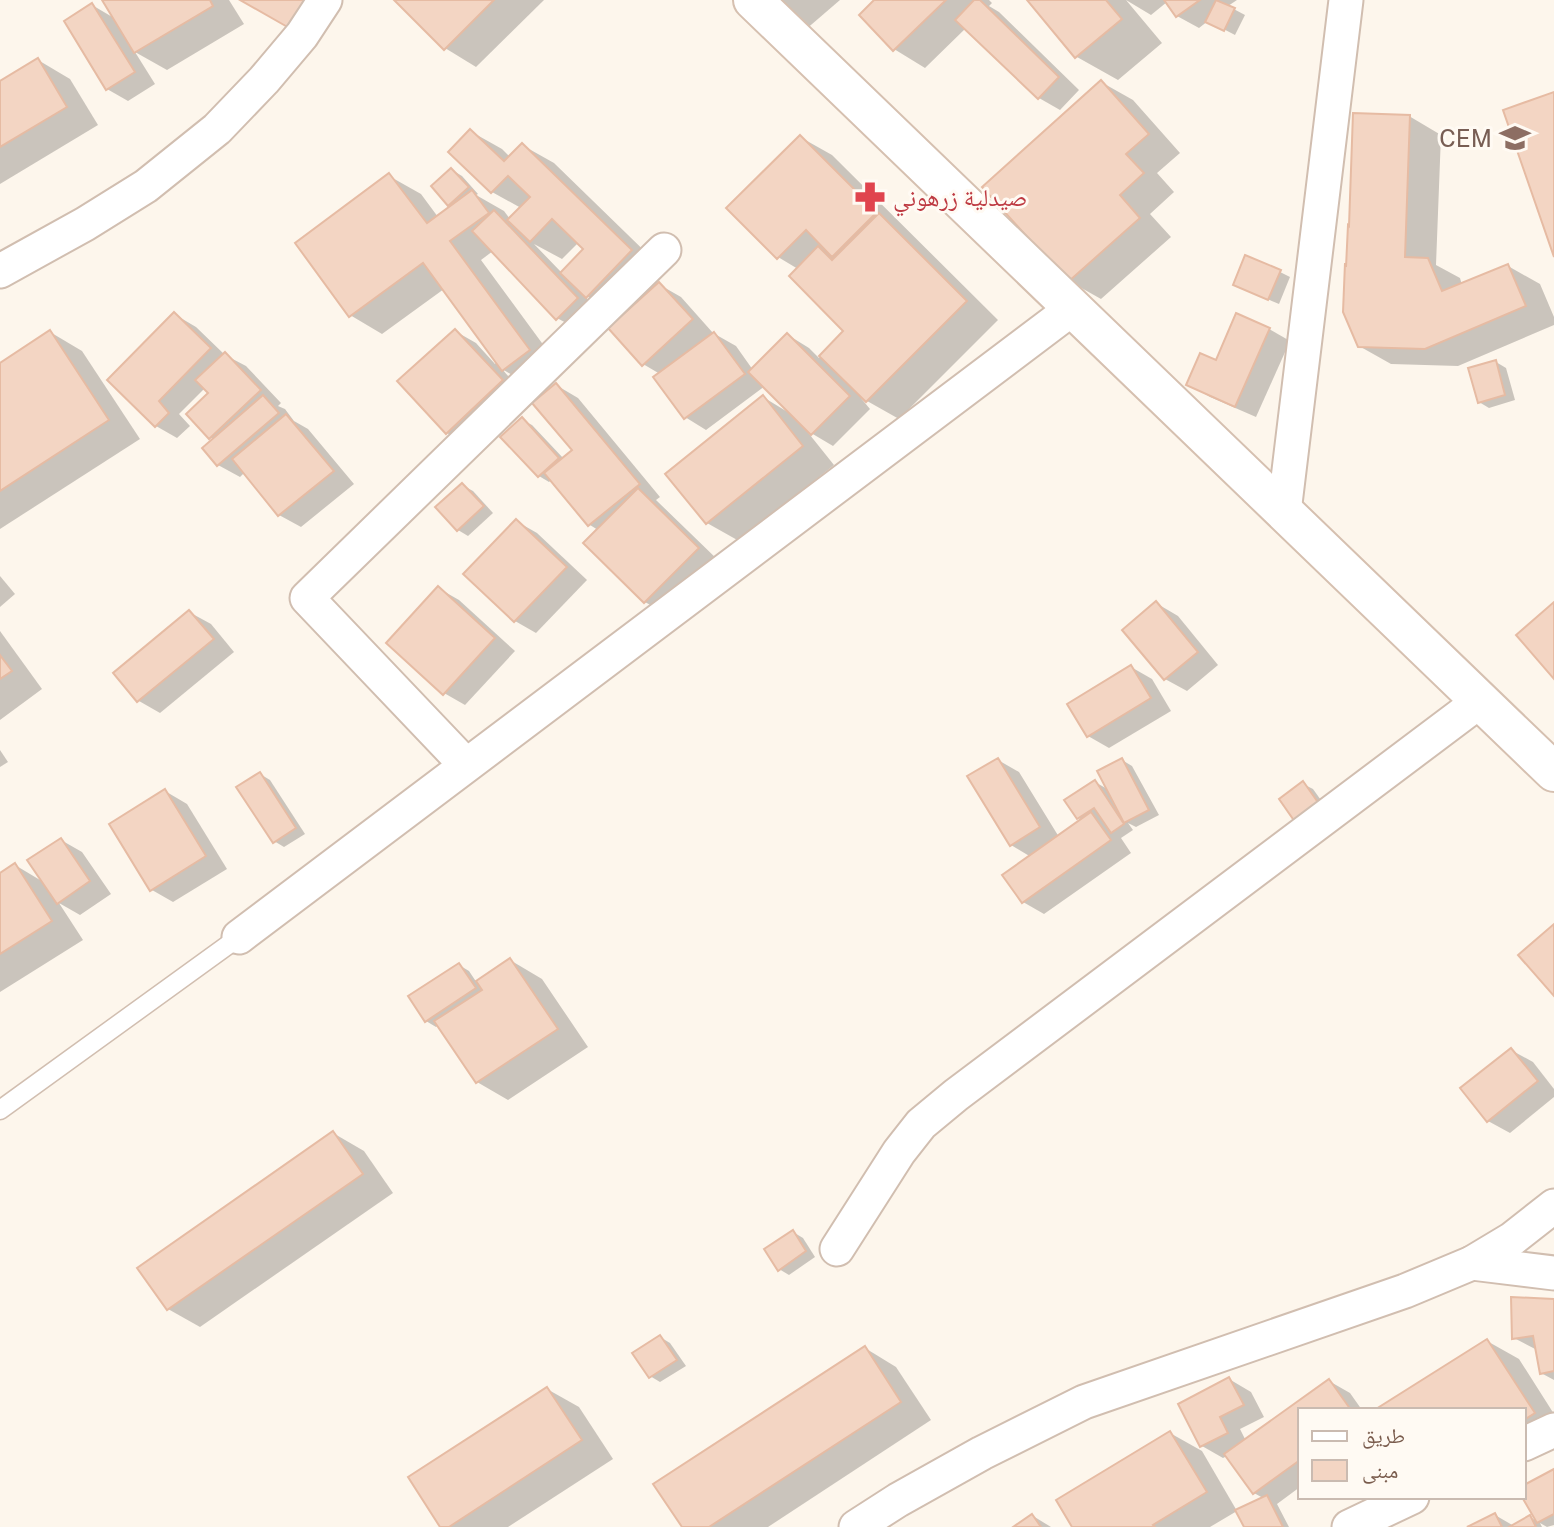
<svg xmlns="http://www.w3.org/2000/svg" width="1554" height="1527" viewBox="0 0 1554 1527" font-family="'Public Sans','Noto Naskh Arabic',sans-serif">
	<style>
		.shadow { fill: #0003; fill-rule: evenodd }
		.building { fill: #f3d5c3; stroke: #e6bba3; stroke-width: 2 }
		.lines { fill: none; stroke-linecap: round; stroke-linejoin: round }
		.service-casing { stroke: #d1beb0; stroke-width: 21 }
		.minor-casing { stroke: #d1beb0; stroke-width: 37 }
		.secondary-casing { stroke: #d6c0b0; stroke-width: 42 }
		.service { stroke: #fff; stroke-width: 18 }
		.minor { stroke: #fff; stroke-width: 33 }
		.secondary { stroke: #fff; stroke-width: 38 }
		.labels { text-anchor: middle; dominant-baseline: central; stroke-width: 6; stroke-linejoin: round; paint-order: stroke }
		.education-label { font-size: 24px; fill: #785e54; stroke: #fffaf3; text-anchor: end }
		.health-label { font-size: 24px; fill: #be3a42; stroke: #fffaf3; text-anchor: start }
	</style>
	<rect width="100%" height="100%" fill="#fdf6ec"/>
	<g class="shadow">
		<polygon points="104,0 229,0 244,24 167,70 135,52 155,84 128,101 107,89 92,5 114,18"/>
		<polygon points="397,0 544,0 476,67 445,48"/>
		<polygon points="761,0 840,0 804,31"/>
		<polygon points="876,0 989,0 992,3 989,6 999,12 1079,90 1060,110 1039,98 966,28 925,68 894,49"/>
		<polygon points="1029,0 1237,0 1228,6 1245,15 1235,35 1208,21 1199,28 1177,16 1167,2 1151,15 1126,0 1162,43 1118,80 1077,57"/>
		<polygon points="38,60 70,79 98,125 0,184 0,83"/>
		<polygon points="1101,82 1133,100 1180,153 1157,173 1174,192 1150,214 1171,237 1101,299 1069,281"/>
		<polygon points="1409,116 1441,135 1436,265 1460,278 1462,285 1508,266 1540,284 1554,317 1554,325 1458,366 1391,364 1359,346"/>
		<path d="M470 131 502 149 510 157 522 145 554 163 663 269 619 314 583 294 598 311 579 330 557 318 493 251 481 260 561 369 534 388 502 369 523 393 468 445 447 433 455 331 476 343 495 364 497 362 444 289 382 334 350 315 389 176 421 194 438 217 453 206 449 204 452 170 462 176 478 194 476 195 504 211 510 219 521 208 492 192 450 152ZM579 242 586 249 562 273 534 244 562 259Z"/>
		<polygon points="800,137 832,155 998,320 899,419 860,397 870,409 833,446 806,430 834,465 739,541 707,523 763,397 791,414 765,386 706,430 685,417 660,374 643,364 660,285 681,297 713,333 736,346 753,370 788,335 809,348 819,358 846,331 798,269 778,257"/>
		<polygon points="1280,272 1290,277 1279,304 1245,290"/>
		<polygon points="174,314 196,327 225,355 246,366 281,403 278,406 285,409 294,421 308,429 354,484 301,527 279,515 245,472 240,477 218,465 214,440 210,437 210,393 205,388 179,414 190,426 177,438 156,426 109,380"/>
		<polygon points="1269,329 1290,341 1256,417 1210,397 1188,384"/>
		<polygon points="50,332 82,351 140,439 0,529 0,365"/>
		<polygon points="1496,362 1506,368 1515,400 1489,408 1479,402"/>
		<polygon points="556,385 578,398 660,497 656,500 719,561 666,614 645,602 598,530 590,525 552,479 549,482 539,476 522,420 532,425 564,459 574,451"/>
		<polygon points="462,485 473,491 493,513 468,536 458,530"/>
		<polygon points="516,521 537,533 587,580 536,633 515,621"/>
		<polygon points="0,576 15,594 0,607"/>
		<polygon points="438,588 459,600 515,651 465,705 444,693"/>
		<polygon points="1156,603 1178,616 1218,665 1187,691 1165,679"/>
		<polygon points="189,612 211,624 234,652 160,713 139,701 115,673"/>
		<polygon points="0,631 42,689 0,720"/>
		<polygon points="1131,667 1152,679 1171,711 1109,748 1088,736"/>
		<polygon points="0,750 8,762 0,767"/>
		<polygon points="998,760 1019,772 1059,837 1083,820 1078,818 1095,782 1109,790 1122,760 1132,766 1159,815 1136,827 1128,823 1133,830 1121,838 1131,853 1044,914 1023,902 1031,857 1011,845"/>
		<polygon points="260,774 270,780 305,834 284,847 274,841"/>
		<polygon points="1303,784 1313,789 1333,817 1311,833"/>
		<polygon points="165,791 187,804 227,869 173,902 152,890"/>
		<polygon points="61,840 82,852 111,894 80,915 59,903 83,940 0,992 0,875 15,865 45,883"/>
		<polygon points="510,960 542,979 588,1047 508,1100 477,1082 439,1025 436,1027 426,1021 459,965 469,971 477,983"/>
		<polygon points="1511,1050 1533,1062 1554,1089 1554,1097 1510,1133 1488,1121"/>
		<polygon points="333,1133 364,1151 393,1193 200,1327 168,1309"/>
		<polygon points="793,1232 803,1238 815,1257 789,1275 779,1269"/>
		<polygon points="1554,1301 1554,1380 1541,1373 1537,1350 1514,1338"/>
		<polygon points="660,1337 670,1343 686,1366 660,1382 650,1376"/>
		<polygon points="1487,1341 1519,1359 1554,1414 1524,1458 1524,1410 1379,1410"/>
		<polygon points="865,1348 896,1367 931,1420 768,1527 684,1527"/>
		<polygon points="1229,1379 1251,1392 1264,1417 1240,1429 1246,1441 1329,1381 1350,1393 1362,1410 1300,1410 1300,1487 1277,1504 1289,1527 1246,1527 1263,1498 1254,1493 1227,1456 1223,1458 1202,1446"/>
		<polygon points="547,1389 579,1407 613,1459 508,1527 443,1527"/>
		<polygon points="1170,1433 1202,1451 1237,1511 1210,1527 1074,1527"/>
		<polygon points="1554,1471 1554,1525 1547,1527 1540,1523 1542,1527 1471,1527 1495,1515 1514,1526 1530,1517 1538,1522 1524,1497"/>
		<polygon points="1033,1516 1051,1527 1016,1527"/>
	</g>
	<g class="building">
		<polygon points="102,0 210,0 213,6 134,53"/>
		<polygon points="240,0 308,0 291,29"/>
		<polygon points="394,0 494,0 444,50"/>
		<polygon points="874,0 873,0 946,0 893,51 859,15"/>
		<polygon points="974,0 980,0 1059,77 1038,99 955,20"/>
		<polygon points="1027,0 1106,0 1122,19 1075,58"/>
		<polygon points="1164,0 1200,0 1176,17"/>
		<polygon points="1216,0 1235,8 1224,31 1205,22"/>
		<polygon points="92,3 135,72 106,90 64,21"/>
		<polygon points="38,58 67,107 0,147 0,81"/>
		<polygon points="1101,80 1149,134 1126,154 1144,173 1120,195 1140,218 1068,282 982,187"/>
		<polygon points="1554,92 1554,257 1503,110"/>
		<polygon points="1353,113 1410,115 1405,257 1428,258 1442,291 1508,264 1526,306 1425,349 1358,347 1343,312 1345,263 1346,267 1348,225 1349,226"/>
		<polygon points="470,129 504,161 522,143 632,250 586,298 560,273 583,249 552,219 530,242 507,220 530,197 508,176 491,193 448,152"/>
		<polygon points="800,135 877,212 832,257 806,230 777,259 726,208"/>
		<polygon points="451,168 469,187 448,206 431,186"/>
		<polygon points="389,173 427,223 472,190 489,213 450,241 530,350 502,371 423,263 349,317 295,243"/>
		<polygon points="494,210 578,298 556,320 472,231"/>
		<polygon points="879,213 967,301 866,402 819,356 843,331 789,276 818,246 832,260"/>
		<polygon points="1245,255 1281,270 1268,300 1233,285"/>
		<polygon points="659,282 693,319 642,366 608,328"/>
		<polygon points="174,312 211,348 159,401 169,413 155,427 107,380"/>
		<polygon points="1236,313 1270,328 1235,407 1186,385 1200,353 1216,360"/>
		<polygon points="455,329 503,380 446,434 397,381"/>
		<polygon points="50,330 109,420 0,491 0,363"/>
		<polygon points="714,332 745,374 684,419 653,377"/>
		<polygon points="787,333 850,396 811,435 748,372"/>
		<polygon points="225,352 261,390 209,439 186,414 208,393 195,380"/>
		<polygon points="1496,360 1505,395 1478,403 1468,368"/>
		<polygon points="556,383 640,484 588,526 544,473 572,450 532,403"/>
		<polygon points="263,395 279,413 217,466 202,448"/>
		<polygon points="763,395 803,446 706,524 665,474"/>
		<polygon points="286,414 334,471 278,516 232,459"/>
		<polygon points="522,417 559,458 538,477 500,437"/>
		<polygon points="462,483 484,506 457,531 435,507"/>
		<polygon points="638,488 699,548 644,603 583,543"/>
		<polygon points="516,519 567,567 514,622 463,574"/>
		<polygon points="438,586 495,638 443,695 386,643"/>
		<polygon points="1156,601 1198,652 1164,680 1122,630"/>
		<polygon points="1554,602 1554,679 1516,635"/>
		<polygon points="189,610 214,639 137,702 113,673"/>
		<polygon points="0,655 12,671 0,679"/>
		<polygon points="1131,665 1151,698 1087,737 1067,704"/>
		<polygon points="998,758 1040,827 1010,846 967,776"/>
		<polygon points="1122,758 1149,810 1124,823 1097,771"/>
		<polygon points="260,772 296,828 273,843 236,787"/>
		<polygon points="1095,780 1124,824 1111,833 1094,808 1077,819 1064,800"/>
		<polygon points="1303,781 1324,811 1300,829 1279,799"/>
		<polygon points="165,789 206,856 150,891 109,824"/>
		<polygon points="1091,812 1111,840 1022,903 1002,875"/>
		<polygon points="61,838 90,881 57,904 27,860"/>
		<polygon points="15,863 52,921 0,954 0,873"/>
		<polygon points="1554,924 1554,996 1518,955"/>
		<polygon points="510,958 558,1029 476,1083 434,1021 482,990 476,981"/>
		<polygon points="459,963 476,988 425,1022 408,996"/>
		<polygon points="1511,1048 1538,1081 1487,1122 1460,1088"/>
		<polygon points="333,1131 363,1174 167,1310 137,1268"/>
		<polygon points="793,1230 806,1251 778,1271 764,1249"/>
		<polygon points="1511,1297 1554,1299 1554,1371 1540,1374 1533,1336 1512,1339"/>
		<polygon points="660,1335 677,1360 649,1378 632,1353"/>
		<polygon points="1487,1339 1535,1413 1524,1420 1524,1410 1376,1409"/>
		<polygon points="865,1346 901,1402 709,1527 682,1527 653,1484"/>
		<polygon points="1229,1377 1244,1405 1220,1417 1228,1433 1200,1447 1178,1404"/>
		<polygon points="1329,1379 1351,1410 1300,1410 1300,1460 1253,1494 1224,1454"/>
		<polygon points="547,1387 582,1440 449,1527 440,1527 408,1477"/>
		<polygon points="1170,1431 1207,1492 1153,1525 1155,1527 1072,1527 1056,1500"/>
		<polygon points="1554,1469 1554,1514 1537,1523 1522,1497 1524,1497 1524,1485"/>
		<polygon points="1267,1495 1283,1527 1244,1527 1235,1510"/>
		<polygon points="1495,1513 1502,1527 1467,1527"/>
		<polygon points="1032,1514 1041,1527 1013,1527"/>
		<polygon points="1530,1515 1536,1527 1509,1527"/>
	</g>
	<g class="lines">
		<g class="service-casing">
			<polyline id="service" points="0,1110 239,937"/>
		</g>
		<g class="minor-casing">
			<g id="minor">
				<polyline points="0,271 85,224 146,186 217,129 264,80 302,35 325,0"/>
				<polyline points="1284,512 1346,0"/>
				<polyline points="466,765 307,598 664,250"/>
				<polyline points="239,937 1073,308"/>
				<polyline points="837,1249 899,1152 921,1124 956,1095 1480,701"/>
				<polyline points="1472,1263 1554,1273"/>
				<polyline points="1524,1444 1554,1430"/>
				<polyline points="856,1527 898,1500 982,1453 1084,1402 1405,1291 1472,1263 1512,1239 1554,1206"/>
				<polyline points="1349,1527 1412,1497"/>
			</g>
		</g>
		<g class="secondary-casing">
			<polyline id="secondary" points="753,0 1554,772"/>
		</g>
		<use href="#service" class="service"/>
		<use href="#minor" class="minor"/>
		<use href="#secondary" class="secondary"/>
	</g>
	<defs>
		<g id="school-bare" transform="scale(2.415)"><path d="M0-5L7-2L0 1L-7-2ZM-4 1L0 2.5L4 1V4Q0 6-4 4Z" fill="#8d6e63" stroke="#fffaf3" stroke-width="2.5" paint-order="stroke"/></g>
		<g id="pharmacy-bare" transform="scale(2.415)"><path d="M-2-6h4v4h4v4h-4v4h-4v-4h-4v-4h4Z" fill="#e0444e" stroke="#fffaf3" stroke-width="2.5" paint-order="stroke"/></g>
	</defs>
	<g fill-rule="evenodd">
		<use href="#school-bare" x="1515" y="138"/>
		<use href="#pharmacy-bare" x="870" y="197"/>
	</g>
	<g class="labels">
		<g class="education-label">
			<text x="1492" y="138">CEM</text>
		</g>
		<g class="health-label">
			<text x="893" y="197">صيدلية زرهوني</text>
		</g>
	</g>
	<rect x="1298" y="1408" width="228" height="91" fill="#fffaf3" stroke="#cabbb1" stroke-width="2"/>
	<rect x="1312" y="1431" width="35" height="10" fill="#ffffff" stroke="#cabbb1" stroke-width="2"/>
	<text x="1362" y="1443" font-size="21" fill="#7a5c4d">طريق</text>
	<rect x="1312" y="1460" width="35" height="21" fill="#f3d5c3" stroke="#cabbb1" stroke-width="2"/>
	<text x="1362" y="1478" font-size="21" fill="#7a5c4d">مبنى</text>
</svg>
